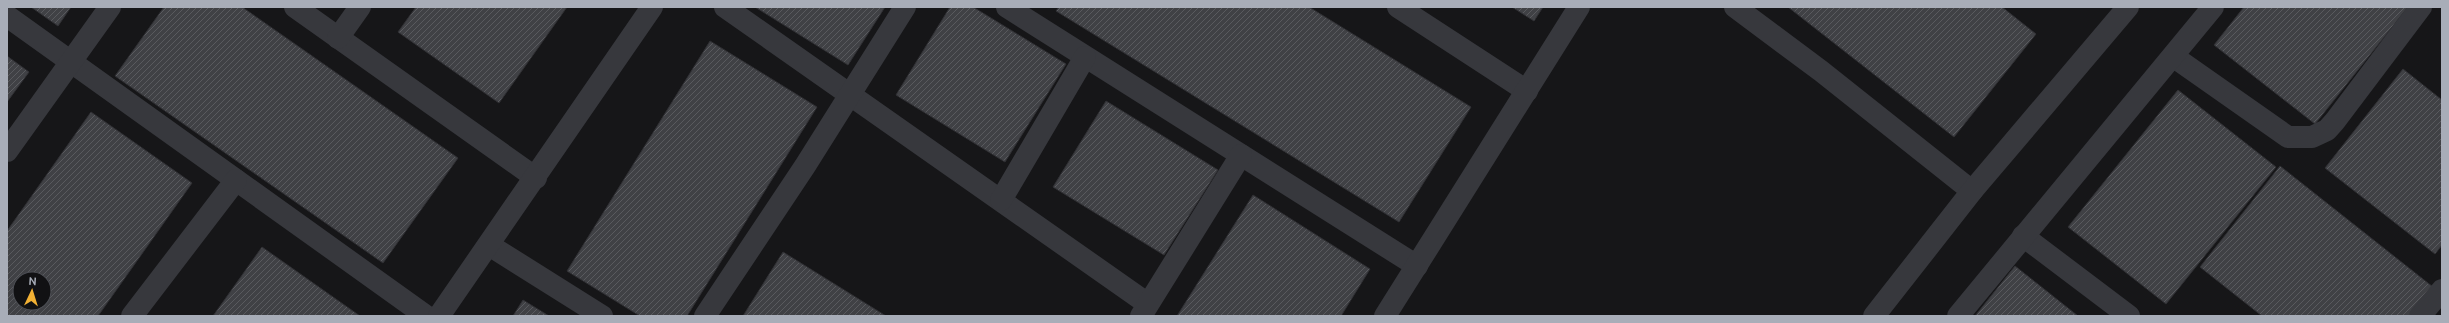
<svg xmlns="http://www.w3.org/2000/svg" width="2449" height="323" viewBox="0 0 2449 323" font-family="Ubuntu,sans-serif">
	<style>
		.building { fill: url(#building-hatch); stroke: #303034; fill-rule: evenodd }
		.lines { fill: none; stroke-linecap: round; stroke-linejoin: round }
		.minor { stroke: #37383d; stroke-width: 22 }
		.tertiary { stroke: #37383d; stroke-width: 22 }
	</style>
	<defs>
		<pattern id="building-hatch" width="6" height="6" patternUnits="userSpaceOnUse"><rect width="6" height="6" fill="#404145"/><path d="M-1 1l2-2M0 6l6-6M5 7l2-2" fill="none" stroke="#595a5e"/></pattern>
	</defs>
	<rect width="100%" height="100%" fill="#161618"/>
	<g class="building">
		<polygon points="31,7 71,7 58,26"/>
		<polygon points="164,7 242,7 458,158 383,263 115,76"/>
		<polygon points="416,7 567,7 499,103 398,32"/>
		<polygon points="755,7 885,7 848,65"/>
		<polygon points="950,7 973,7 1066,64 1005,162 896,95"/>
		<polygon points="1059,7 1309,7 1471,107 1399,222 1056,11"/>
		<polygon points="1512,7 1543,7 1534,21"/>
		<polygon points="1788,7 2002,7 2036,34 1954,137"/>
		<polygon points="2244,7 2408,7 2315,124 2214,45"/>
		<polygon points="710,41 817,107 687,316 640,316 567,271"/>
		<polygon points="7,56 29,72 7,102"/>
		<polygon points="2403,69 2442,100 2442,245 2435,254 2325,168"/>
		<polygon points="2178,90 2276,167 2166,304 2068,227"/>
		<polygon points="1106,101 1218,170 1164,255 1053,187"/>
		<path d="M91 112 192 183 98 316H7V231ZM20 279H44V303H20Z"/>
		<polygon points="2280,166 2433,287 2409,316 2262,316 2200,267"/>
		<polygon points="1253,195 1370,269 1341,316 1177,316"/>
		<polygon points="262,247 360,316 213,316"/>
		<polygon points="783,252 886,316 743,316"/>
		<polygon points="2015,266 2078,316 1975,316"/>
		<polygon points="523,300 549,316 513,316"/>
	</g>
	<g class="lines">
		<g class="minor">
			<polyline points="295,7 536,178"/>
			<polyline points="725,7 1148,304"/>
			<polyline points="1007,7 1417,266"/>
			<polyline points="1398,7 1527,91"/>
			<polyline points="1735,7 1821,71 1972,191"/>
			<polyline points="7,16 426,316"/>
			<polyline points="338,38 360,7"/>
			<polyline points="2174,57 2288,137 2312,137 2327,130 2335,121 2421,7"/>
			<polyline points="7,151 110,7"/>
			<polyline points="1001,200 1085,57"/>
			<polyline points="2023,236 2129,316"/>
			<polyline points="489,245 602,316"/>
			<polyline points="132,316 236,180"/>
			<polyline points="439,316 652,7"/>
			<polyline points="705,316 805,166 905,7"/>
			<polyline points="1141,316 1241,155"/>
			<polyline points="1385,316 1579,7"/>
			<polyline points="2420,316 2442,290"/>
		</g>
		<g class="tertiary">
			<polyline points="1874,316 1972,191 2128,7"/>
			<polyline points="1958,316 2213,7"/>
		</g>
	</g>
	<rect width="2449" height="323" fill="none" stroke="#a8adb8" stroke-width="16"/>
	<g transform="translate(32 291) rotate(4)"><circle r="19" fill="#111113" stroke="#4d4f55"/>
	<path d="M0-3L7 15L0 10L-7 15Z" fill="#f2b134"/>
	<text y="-6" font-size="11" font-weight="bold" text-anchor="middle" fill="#a8adb8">N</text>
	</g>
</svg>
